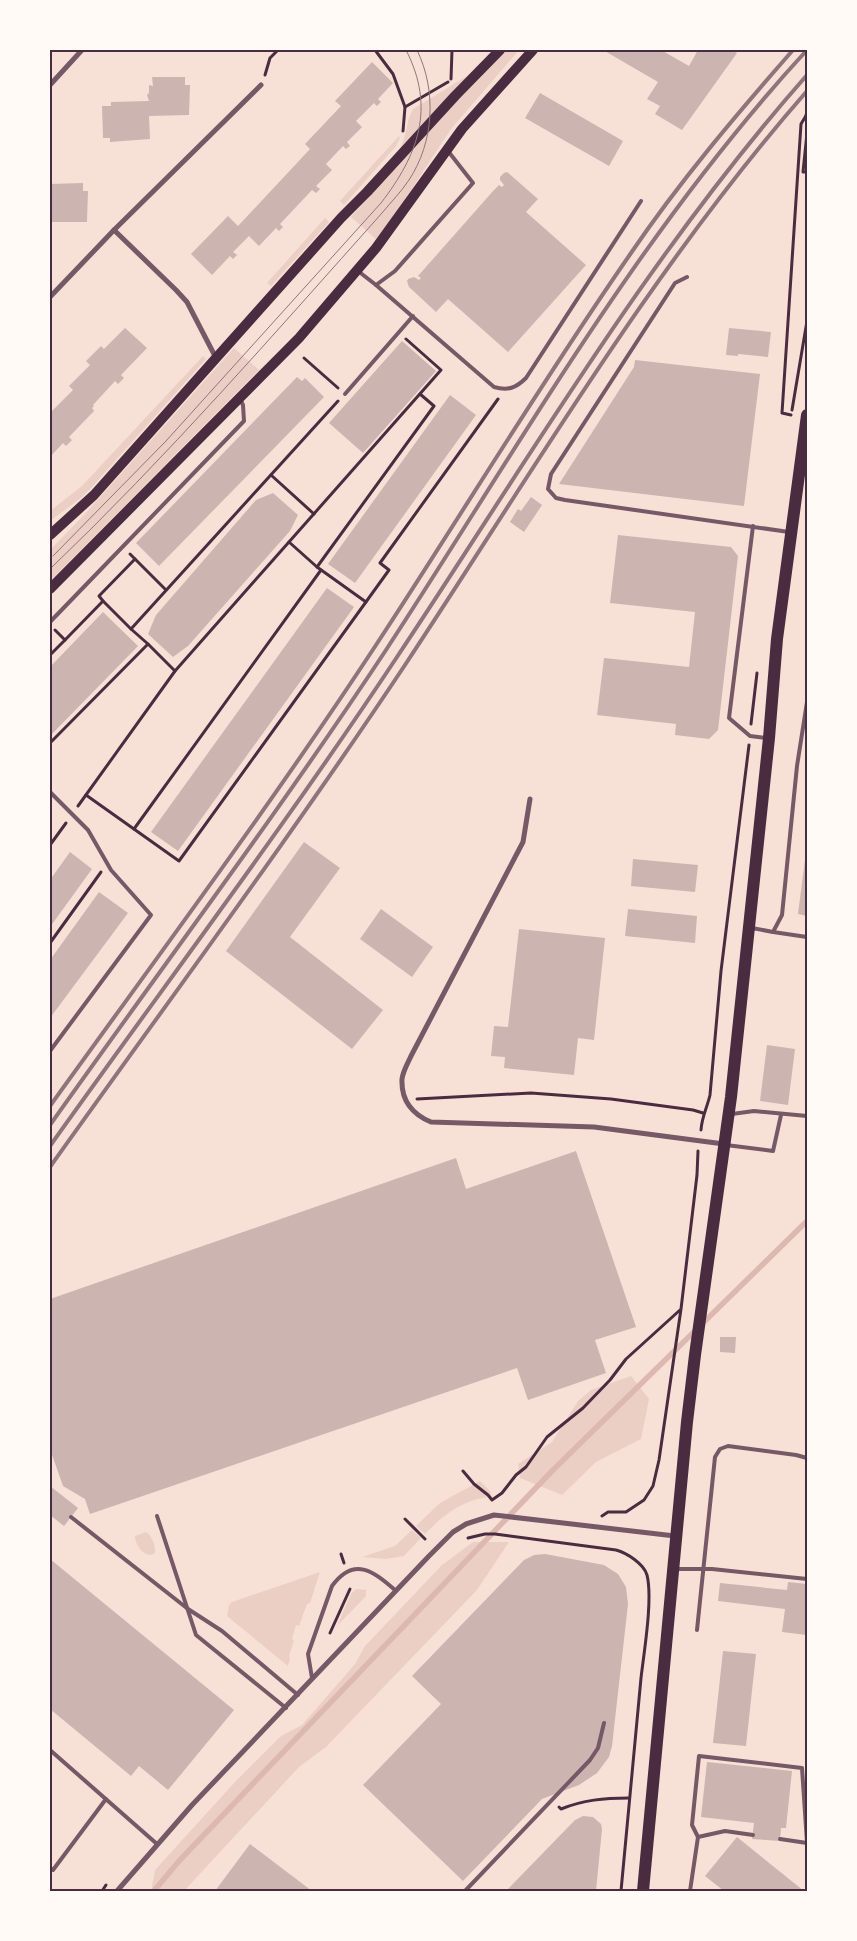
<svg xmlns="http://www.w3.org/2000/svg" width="857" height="1941" viewBox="0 0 857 1941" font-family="Signika,sans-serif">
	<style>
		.green { fill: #ebcfc5 }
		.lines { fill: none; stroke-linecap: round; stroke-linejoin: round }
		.stream { stroke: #dcb8b0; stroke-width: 5.5 }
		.building { fill: #ccb4b1 }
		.path { stroke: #4a2c40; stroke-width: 3 }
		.service { stroke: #755966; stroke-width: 4 }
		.minor { stroke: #755966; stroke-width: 5 }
		.secondary { stroke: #4a2c40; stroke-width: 10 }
		.primary { stroke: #4a2c40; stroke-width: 12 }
		.tram { stroke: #8f747c; stroke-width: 1 }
		.rail { stroke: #8f747c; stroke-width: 4 }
		.neatline { fill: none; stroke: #4a2c40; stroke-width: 2 }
	</style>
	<rect width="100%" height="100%" fill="#f7e1d7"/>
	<g class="green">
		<polygon points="507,50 519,50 451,129 392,219 376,239 351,217 458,100"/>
		<path d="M467 76 400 148C407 136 406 121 413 109Z"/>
		<polygon points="399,136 400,138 396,146 344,205 340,201"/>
		<polygon points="325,218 329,222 271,286 267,283"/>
		<polygon points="234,348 259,370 50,581 50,550 83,516"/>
		<polygon points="203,356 206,359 92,487 81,498 50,521 50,511 82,486"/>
		<polygon points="631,1376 649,1399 641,1439 596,1462 562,1495 520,1478 518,1464 552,1442 578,1401 591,1390"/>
		<path d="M480 1481 490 1491 492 1497C465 1498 443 1515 425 1534L416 1526 440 1503Z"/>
		<polygon points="412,1530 421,1538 404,1556 386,1559 362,1557 395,1546"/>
		<path d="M146 1532C152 1535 156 1547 155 1553 146 1560 135 1546 135 1536Z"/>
		<polygon points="473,1542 509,1542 477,1590 326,1747 299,1767 184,1891 151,1891 155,1870 234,1783 281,1736 302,1725 355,1664 365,1646 442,1565"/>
		<polygon points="320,1572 310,1603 307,1604 299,1626 296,1625 292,1639 294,1640 289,1656 290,1659 288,1666 227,1616 229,1605 232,1602"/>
		<polygon points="356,1589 366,1590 366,1596 337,1626 351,1594"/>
	</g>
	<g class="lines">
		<polyline class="stream" points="154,1891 179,1861 553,1470 807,1221"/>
	</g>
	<g class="building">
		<polygon points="603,50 661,50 689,66 698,50 732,50 737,53 682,130 655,114 660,106 647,99 658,82"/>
		<polygon points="372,62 393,83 378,99 381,102 377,106 374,103 356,121 362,127 347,142 350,146 346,149 343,146 326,164 332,170 316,186 320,189 316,193 312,190 280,224 283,227 279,231 276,228 259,246 249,236 233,252 237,255 233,259 230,256 212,275 191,254 228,216 238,226 310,149 305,144 341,106 335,101"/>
		<polygon points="152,77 185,77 185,85 190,85 189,115 149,116 150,139 110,142 110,138 103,138 102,106 111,106 111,102 149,101 147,95 149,93 149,85 153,86"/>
		<polygon points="540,93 623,141 609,166 525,118"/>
		<polygon points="507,172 538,199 526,212 586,265 508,352 448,299 436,312 409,287 407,281 408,279 414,277 419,280 421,278 418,276 494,190 499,185 502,187 504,185 500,180 500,177 504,173"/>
		<polygon points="83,183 83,191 88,191 87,222 50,222 50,184"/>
		<polygon points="125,328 147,348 121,375 124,378 118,384 115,381 93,405 94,406 92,408 94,411 69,437 72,440 66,446 63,443 50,457 50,409 52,411 73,390 69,386 90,365 86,361 101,346 104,349"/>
		<polygon points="729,328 771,332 768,357 738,354 738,356 726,355"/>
		<polygon points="402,341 436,371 363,453 329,423"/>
		<polygon points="635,360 760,374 744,506 559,484 634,367"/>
		<polygon points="297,377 302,381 305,378 324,397 159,566 136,543"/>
		<polygon points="450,395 476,415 355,583 328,564"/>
		<polygon points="273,493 298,515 290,531 188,646 173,657 148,634 156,615 256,500"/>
		<polygon points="531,497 542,505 524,532 510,522 518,509 521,511"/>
		<polygon points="618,535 731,547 738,556 718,730 709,739 675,735 676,724 597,715 604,658 689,667 695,612 610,603"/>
		<polygon points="327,588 354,607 178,851 151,832"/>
		<polygon points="103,612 138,646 50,736 50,667"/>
		<polygon points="304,842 340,868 290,937 383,1010 352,1049 226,951"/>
		<polygon points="70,852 92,869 50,927 50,880"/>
		<polygon points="806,852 807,852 807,916 798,914"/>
		<polygon points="633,859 698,865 695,892 631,886"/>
		<polygon points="99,892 128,913 50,1018 50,960"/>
		<polygon points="381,909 433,947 412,977 360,939"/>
		<polygon points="628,909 697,916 695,943 625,936"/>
		<polygon points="519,929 605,938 594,1040 578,1038 574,1075 504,1068 505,1057 491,1056 494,1026 508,1027"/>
		<polygon points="767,1045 795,1049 788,1105 760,1101"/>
		<polygon points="576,1151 636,1327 595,1340 606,1373 528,1400 517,1368 90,1514 85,1499 63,1486 50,1449 50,1299 456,1158 466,1189"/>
		<polygon points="720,1337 736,1337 735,1353 720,1352"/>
		<polygon points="50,1486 78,1508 64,1526 50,1515"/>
		<polygon points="545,1554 604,1565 618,1574 626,1587 628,1604 612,1746 609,1757 597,1773 579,1785 542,1799 463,1881 363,1785 441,1704 412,1676 524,1560 534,1555"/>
		<polygon points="50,1559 234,1710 168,1790 139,1766 131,1776 50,1709"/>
		<polygon points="788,1582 807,1584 807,1635 782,1632 785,1609 718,1601 720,1583 787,1590"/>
		<polygon points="723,1651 756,1654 746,1746 713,1743"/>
		<polygon points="707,1762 792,1771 786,1828 781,1828 780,1841 752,1839 754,1823 701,1817"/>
		<polygon points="583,1816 593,1817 601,1824 602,1829 596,1891 506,1891 575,1820"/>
		<polygon points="737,1837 804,1891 724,1891 705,1876"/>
		<polygon points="250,1844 312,1891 215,1891"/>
	</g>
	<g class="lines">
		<g class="path">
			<polyline points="375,50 393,74 405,107"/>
			<polyline points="265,75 270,58 278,50"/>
			<polyline points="451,79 452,50"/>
			<polyline points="806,115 807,126"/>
			<polyline points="403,131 405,107 448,82"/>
			<polyline points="807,133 803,172 807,172"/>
			<polyline points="304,358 338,388"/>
			<polyline points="792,410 807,321"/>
			<polyline points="791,415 782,413 801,124 807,114"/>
			<polyline points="271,475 314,514"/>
			<polyline points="289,542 317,567 366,602"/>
			<polyline points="130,554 166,590"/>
			<polyline points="317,567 434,406 420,394"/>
			<polyline points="103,601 99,596 135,559"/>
			<polyline points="131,629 148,644"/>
			<polyline points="65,640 103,601 131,629 338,401"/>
			<polyline points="50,655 65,640 55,630"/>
			<polyline points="751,724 757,673"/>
			<polyline points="50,743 148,644 175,671"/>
			<polyline points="86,795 179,861 389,570 380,563 498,399"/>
			<polyline points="78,806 175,671 441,370 406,339"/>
			<polyline points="134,829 321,570"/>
			<polyline points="50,845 66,823"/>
			<polyline points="50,943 101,872"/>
			<polyline points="417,1099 531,1093 611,1099 693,1110 703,1113"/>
			<path d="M701 1130C702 1116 707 1108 710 1095L721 971 749 745"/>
			<polyline points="463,1471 474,1484 488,1495 492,1500 502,1493 516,1475 526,1467 547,1437 583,1408 610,1380 626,1359 680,1310"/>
			<polyline points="602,1516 608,1512 626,1512 644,1500 653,1486 659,1460 681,1309 697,1175 698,1151"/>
			<polyline points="405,1519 425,1539"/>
			<path d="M468 1538 485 1534H495L616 1550C627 1553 644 1564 647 1575 653 1599 644 1652 641 1678 634 1749 627 1820 621 1891"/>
			<polyline points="341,1554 344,1563"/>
			<polyline points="330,1633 350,1589"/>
			<path d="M559 1807 561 1809C583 1800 604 1798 629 1798"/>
			<polyline points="102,1891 106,1885"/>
		</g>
		<g class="service">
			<path d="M358 271 376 285 494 387C508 391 516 388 526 378L641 201"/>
			<polyline points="687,277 675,283 551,474 548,489 556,498 565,500 789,532"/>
			<polyline points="376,285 395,271 473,183 448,151"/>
			<polyline points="345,394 413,316"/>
			<polyline points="753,526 729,718 750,736 767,738"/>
			<polyline points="50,622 244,421 243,405 240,399"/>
			<polyline points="50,792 88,830 111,870 151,915 50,1051"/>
			<polyline points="752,928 773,932 782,915 797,766 807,702"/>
			<polyline points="773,932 807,937"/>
			<polyline points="732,1114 754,1111 807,1116"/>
			<polyline points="726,1145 773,1151 781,1115"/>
			<polyline points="157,1516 196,1635 286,1708"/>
			<polyline points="71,1517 188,1609 222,1631 298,1695"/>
			<polyline points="675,1569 712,1569 807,1579"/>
			<polyline points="697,1630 715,1457 720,1449 728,1446 796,1455 807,1458"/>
			<path d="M312 1678 308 1654 332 1586C354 1556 373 1571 395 1590"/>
			<polyline points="50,1750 157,1844"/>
			<polyline points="698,1837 725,1831 753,1835"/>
			<polyline points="780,1839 807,1843"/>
			<polyline points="50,1868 53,1870 106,1799"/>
			<polyline points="465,1891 590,1760 598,1748 604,1723"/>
			<polyline points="690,1891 698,1837 692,1825 699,1756 802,1768 807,1842"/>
		</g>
		<g class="minor">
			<polyline points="50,85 82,50"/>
			<polyline points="114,230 176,290 187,302 216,358"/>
			<polyline points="50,297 114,230 261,85"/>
			<path d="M530 799 523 842 411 1056C408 1063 403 1071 402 1079 401 1100 412 1114 431 1122L594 1127 724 1144"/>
			<polyline points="117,1891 192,1805 429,1556 453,1532 466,1524 494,1515 675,1536"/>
		</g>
		<g class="secondary">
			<polyline points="50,535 94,495 341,218 367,192 455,96 500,50"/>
			<polyline points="50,589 299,338 376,248 462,129 533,50"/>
		</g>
		<polyline class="primary" points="643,1891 687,1422 695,1355 731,1097 769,738 777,639 807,415"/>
		<g class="tram">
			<path d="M53 556 166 441 381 203C418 155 436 108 406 50"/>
			<path d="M50 569C167 457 274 334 382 213 391 202 401 192 409 180 434 142 437 91 417 50"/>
		</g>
		<g class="rail">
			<path d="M50 1106C160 953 273 802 376 645 462 514 542 381 631 253 680 181 736 115 793 50"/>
			<path d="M50 1125C162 967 279 812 386 650 520 445 640 231 807 50"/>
			<path d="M50 1146C166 983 287 823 397 657 529 459 649 254 807 75"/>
			<path d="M50 1167C169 1000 292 835 405 665 534 470 653 267 807 91"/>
		</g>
	</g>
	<rect width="857" height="1941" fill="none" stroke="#fffaf5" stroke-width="102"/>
	<rect x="51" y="51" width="755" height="1839" class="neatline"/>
</svg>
